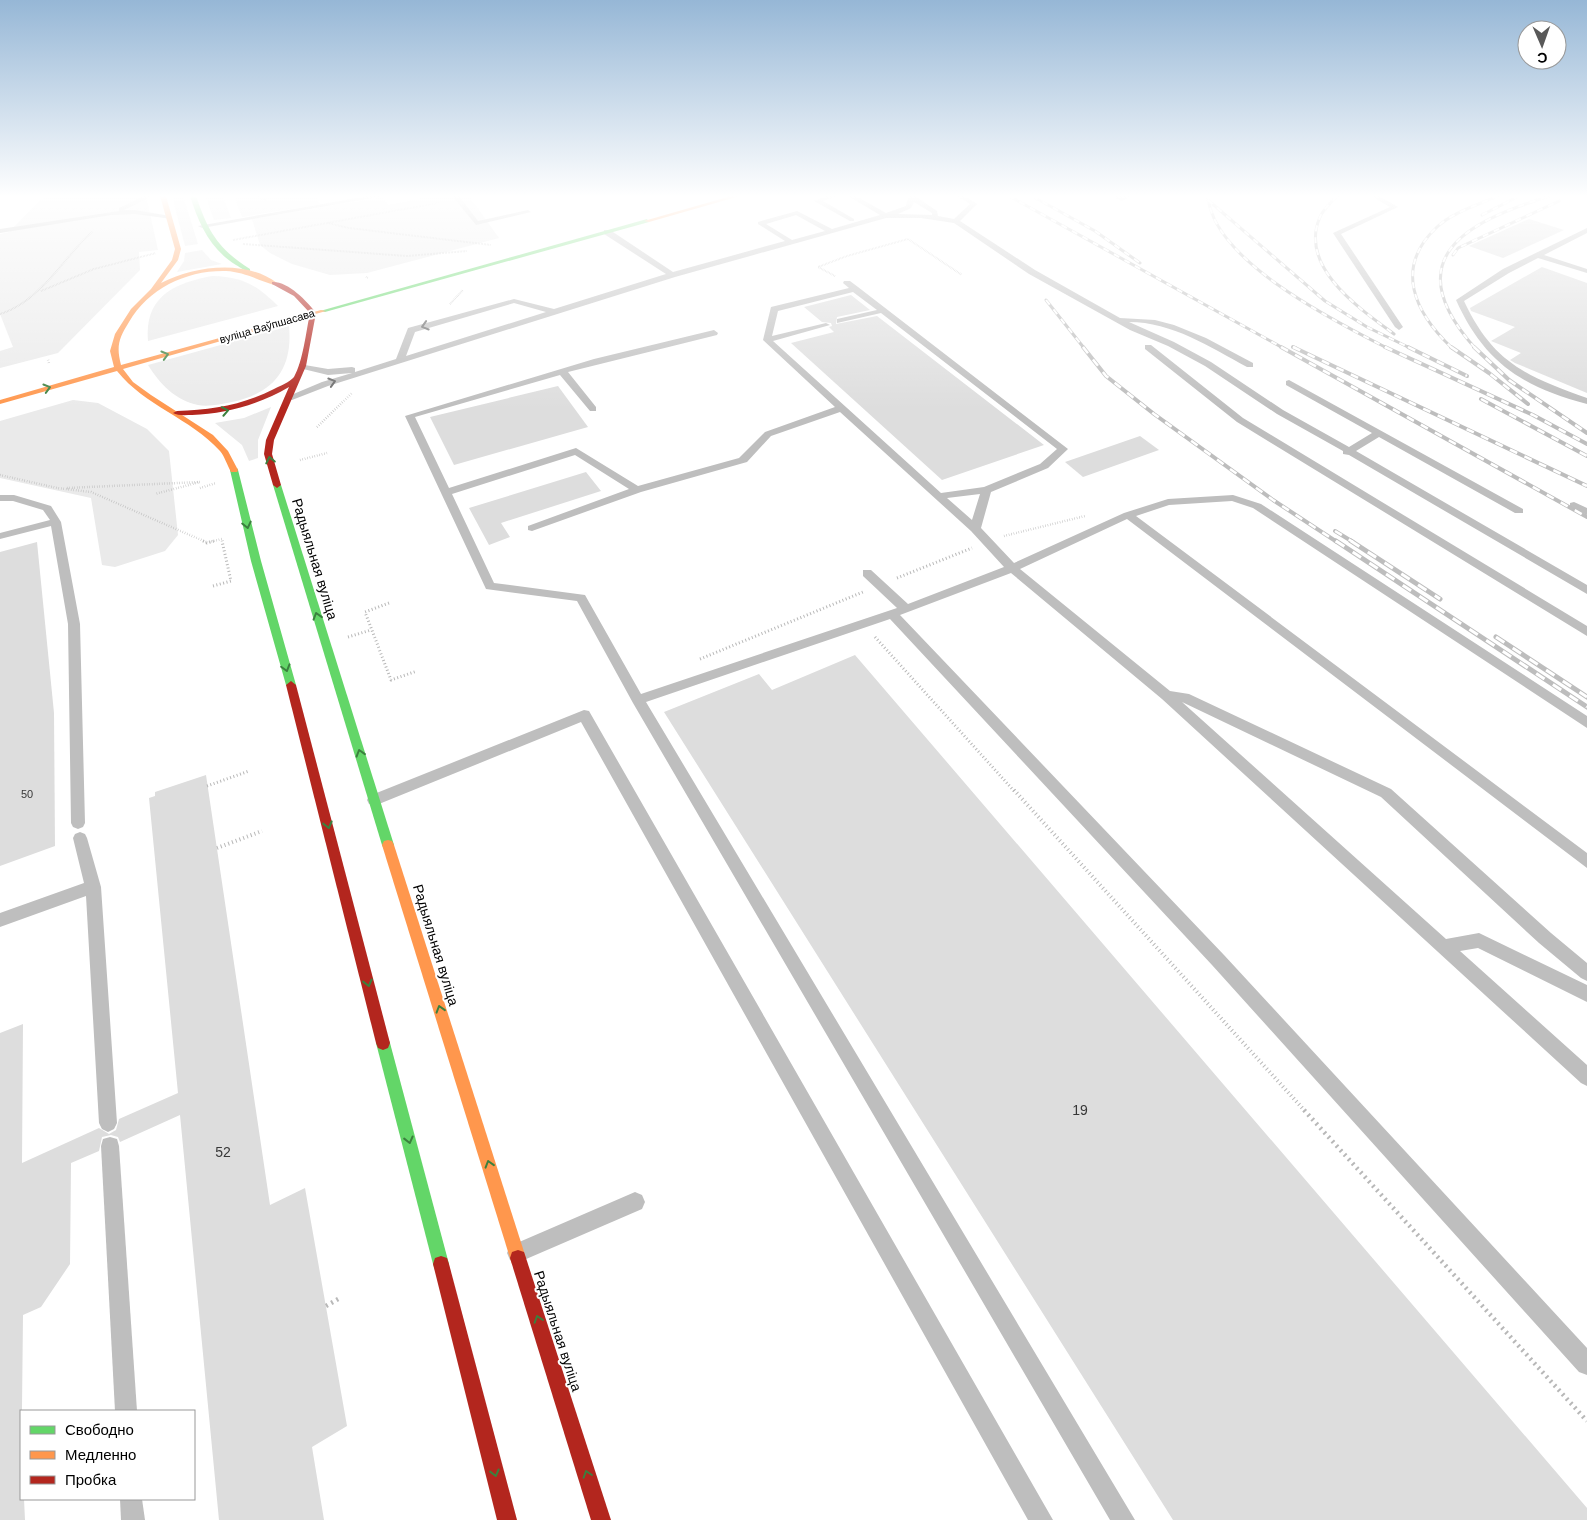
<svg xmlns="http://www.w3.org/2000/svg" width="1587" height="1520" viewBox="0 0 1587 1520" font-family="Helvetica,sans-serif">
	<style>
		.green { fill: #eaeaea }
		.building { fill: #ddd }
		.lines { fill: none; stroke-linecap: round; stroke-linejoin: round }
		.path-far4 { stroke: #b8b8b8; stroke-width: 2; stroke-dasharray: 0.5 1; stroke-linecap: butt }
		.path-far3 { stroke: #b8b8b8; stroke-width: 2.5; stroke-dasharray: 0.5 2; stroke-linecap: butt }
		.path-far2 { stroke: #b8b8b8; stroke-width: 3; stroke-dasharray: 1 2.5; stroke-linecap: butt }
		.path-far1 { stroke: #b8b8b8; stroke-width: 4; stroke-dasharray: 1 3; stroke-linecap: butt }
		.path { stroke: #b8b8b8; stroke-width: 4.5; stroke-dasharray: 2 4; stroke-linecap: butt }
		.lane { fill: #bebebe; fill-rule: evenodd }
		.fast { fill: #63d668; fill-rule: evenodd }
		.slow { fill: #ff974d; fill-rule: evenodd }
		.jam { fill: #b3261e; fill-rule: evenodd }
		.rail-far2-casing { stroke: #bdbdbd; stroke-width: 3 }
		.rail-far1-casing { stroke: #bdbdbd; stroke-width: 4 }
		.rail-casing { stroke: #bdbdbd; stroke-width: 5 }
		.rail-far2 { stroke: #fff; stroke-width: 2; stroke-dasharray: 6; stroke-linecap: butt }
		.rail-far1 { stroke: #fff; stroke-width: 2.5; stroke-dasharray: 8; stroke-linecap: butt }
		.rail { stroke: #fff; stroke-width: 3; stroke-dasharray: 10; stroke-linecap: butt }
		.oneway { stroke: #686868 }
		.oneway2 { stroke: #3b803e }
		.labels { text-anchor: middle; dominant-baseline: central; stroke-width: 4; stroke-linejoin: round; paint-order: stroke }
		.far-street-label { font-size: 11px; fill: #000; stroke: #fff }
		.number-label { font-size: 11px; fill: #373737 }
		.street-label { font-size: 14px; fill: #000; stroke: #fff }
		.near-number-label { font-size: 14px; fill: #373737 }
	</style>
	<rect width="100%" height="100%" fill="#fff"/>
	<g class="green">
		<polygon points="56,196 146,196 158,250 139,252 140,270 58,353 0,368 0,351 13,347 0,314 0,234 9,232 41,199"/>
		<polygon points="172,196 183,196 198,244 185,246"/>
		<polygon points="205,196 223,196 231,218 214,220"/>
		<polygon points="234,196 316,196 320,204 242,217"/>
		<polygon points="433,196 469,196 499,238 367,273 330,275 292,264 270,253 260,245 252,219 383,197 388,205"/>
		<polygon points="202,250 211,260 222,264 177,272 184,261 185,253"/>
		<path d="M212 276C244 277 256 285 278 306L148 341C144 296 175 283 212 276Z"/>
		<path d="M289 326C293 369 274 393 232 402 221 404 209 407 198 405 176 401 159 383 148 365Z"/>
		<polygon points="73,400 98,403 147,429 169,451 178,535 165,551 115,567 102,565 91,498 0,478 0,421"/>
		<polygon points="271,407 258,440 258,458 249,461 242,445 215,423 244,418"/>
	</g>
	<g class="building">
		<polygon points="1529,219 1564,230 1503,258 1469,246"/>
		<polygon points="1542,267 1587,283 1587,393 1515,363 1510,360 1521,353 1491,341 1515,327 1471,311 1470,308"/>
		<polygon points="851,295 870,310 837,317 836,324 877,316 1044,445 942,480 791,343 834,332 829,327 832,326 831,323 822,322 804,307"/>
		<polygon points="558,386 588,427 454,465 430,417"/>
		<polygon points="1140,436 1159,450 1083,477 1065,462"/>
		<polygon points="586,472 601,491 501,523 510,537 489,545 469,508"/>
		<polygon points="37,542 54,713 55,846 0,866 0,552"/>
		<polygon points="855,655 1587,1508 1587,1520 1173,1520 664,712 759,674 772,690"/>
		<polygon points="206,775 270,1205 305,1188 347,1426 312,1447 324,1520 219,1520 180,1115 120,1142 118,1137 111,1135 102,1137 99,1151 71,1163 70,1264 41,1307 23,1315 21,1499 24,1499 25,1520 0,1520 0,1033 23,1024 22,1163 99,1128 109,1134 116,1130 119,1119 178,1093 149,798 155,796 155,792"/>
	</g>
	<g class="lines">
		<g class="path-far4">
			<polyline points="258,196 267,201"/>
			<polyline points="328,223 349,228 491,245"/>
			<polyline points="233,240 443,202"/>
			<polyline points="243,244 407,256 467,251"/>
			<polyline points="835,276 818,267 847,256 908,239 962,275"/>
			<polyline points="366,277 368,278"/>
			<polyline points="41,291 94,269 156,253"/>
			<polyline points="450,304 463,290"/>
			<path d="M0 314C41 301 62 259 93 231"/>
		</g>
		<g class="path-far3">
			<polyline points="48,360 49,363"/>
			<polyline points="317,427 352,393"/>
			<polyline points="300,460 327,453"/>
			<polyline points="0,475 57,488 91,492 206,542"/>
			<polyline points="67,488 200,482 155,494"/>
			<polyline points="200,488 216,483"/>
			<polyline points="1004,536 1085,516"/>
			<polyline points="209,542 222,539 223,542"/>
		</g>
		<g class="path-far2">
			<polyline points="203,541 207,543 214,541"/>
			<polyline points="897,578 972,548"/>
			<polyline points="213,586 231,581 222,541"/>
			<polyline points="389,603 365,612 391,680 417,671"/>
			<polyline points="348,637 371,630"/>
			<polyline points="875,637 1015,792"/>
			<polyline points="700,659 863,592"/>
			<polyline points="207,786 249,771"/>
		</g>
		<g class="path-far1">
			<polyline points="1014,790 1305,1111"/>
			<polyline points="217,848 262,831"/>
		</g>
		<g class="path">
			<polyline points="1304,1110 1587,1421"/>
			<polyline points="326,1306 340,1298"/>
		</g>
		<g class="lane">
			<polygon points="144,196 153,196 124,210 135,210 170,216 172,219 135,214 111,215 0,233 0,229 119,211 119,208"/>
			<polygon points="368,196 384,196 202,228 198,226"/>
			<polygon points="452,196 459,196 478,221 528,210 531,212 476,225"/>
			<polygon points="827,196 837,196 823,201 854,219 854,221 850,221 814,201"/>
			<path d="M848 196H856L886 213 906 206 908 198 907 196H915L937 211 938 216 954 219 970 204 957 196H965L977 204 960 221 1035 270 1120 318 1155 320 1174 325 1206 338 1253 363V367H1247C1210 347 1172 322 1129 322L1174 342 1211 362 1283 410 1349 447 1372 433 1286 385V381L1289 380 1523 509V513H1515L1379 437 1356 451 1587 585V594L1349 455 1343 454V451L1277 414 1205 366 1168 346 1130 330 1029 274 954 223 921 218H886L675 277 328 386 292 400 284 398 322 382 352 373 328 375 299 368V364L328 369 352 367 355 368V372L396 359 408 328 514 299 554 309 666 274 604 234V230H610L673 272 785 241 758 224V222L797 211 832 229 880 215ZM914 202 932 213V215L898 214 911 208ZM796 215 825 231 792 240 766 224ZM514 303 546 312 406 356 415 332Z"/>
			<polygon points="1112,196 1132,196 1122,201"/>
			<polygon points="1371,196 1379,196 1398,207 1341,234 1403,327 1399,330 1395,327 1333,233 1390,207"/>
			<path d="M1587 228V233L1544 255 1587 269V273L1538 258 1509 273 1464 301C1493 363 1526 376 1587 398V404C1522 387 1484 362 1456 300L1503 269Z"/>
			<path d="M844 281H850L858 287 1068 449 1048 468 991 492 981 528 1014 563 1124 513 1168 499 1233 495 1261 504 1587 716V728L1253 508 1232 501 1169 505 1136 516 1587 853V868L1127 519 1020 569 1170 691 1189 694 1391 789 1551 933 1587 963V981L1581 978 1539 943 1381 797 1182 702 1446 939 1479 933 1587 985V1002L1478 948 1460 951 1587 1065V1086L1581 1083 1162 699 1011 573 900 615 1224 955 1587 1348V1375L1579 1372 1212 965 890 619 646 702 1135 1520H1110L633 703 577 601 486 589 405 416 594 359 714 330 718 333 717 335 568 372 596 407V411H590L560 375 415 417 449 488 576 448 638 486 739 458 765 432 835 407 763 340 771 307 849 288 843 283ZM853 292 877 310 837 319V323L881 313 1057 449 1040 464 984 487 941 493 773 341 830 325 826 323 772 336 778 311ZM840 412 971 531 1004 567 908 604 871 570H863V576L897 608 641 694 585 595 494 583 452 494 575 455 629 489 528 526V530L532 531 641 492 747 462 771 436ZM980 494 972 520 947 498Z"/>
			<polygon points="1145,345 1151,345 1243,418 1587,626 1587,636 1237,422 1145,349"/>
			<polygon points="0,495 14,495 51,506 61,522 80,624 85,823 83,827 78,829 73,827 71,823 68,624 51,526 0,539 0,533 50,520 43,510 13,501 0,501"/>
			<polygon points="1574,502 1587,508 1587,515 1570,507 1570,503"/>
			<polygon points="584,710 589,711 1053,1520 1028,1520 581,722 379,804 369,804 367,800 369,796"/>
			<polygon points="80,832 85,834 87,838 101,887 117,1123 114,1129 108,1132 102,1129 99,1123 86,896 0,927 0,913 84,883 73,838 75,834"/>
			<polygon points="110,1137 117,1139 119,1146 137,1411 115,1411 101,1146 103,1139"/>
			<polygon points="635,1192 642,1195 645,1202 642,1209 517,1263 510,1260 507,1253 510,1246"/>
			<polygon points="120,1499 142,1499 145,1520 121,1520"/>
		</g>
		<g class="fast">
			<path d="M190 196H196C208 231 218 249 250 269V271C245 271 241 268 236 265 210 249 199 224 190 196Z"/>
			<polygon points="647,219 649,222 325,312 320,311"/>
			<polygon points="231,468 237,468 238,470 261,561 296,685 291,689 286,685 251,561 230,470"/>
			<polygon points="277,482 281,485 394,845 392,849 388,850 384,849 382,845 273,485"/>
			<polygon points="383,1036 388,1038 390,1043 449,1264 447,1270 441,1272 435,1270 433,1264 376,1043 378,1038"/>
		</g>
		<g class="slow">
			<path d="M160 196H166L181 249 178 260 161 283C194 266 245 259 277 283L274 285C258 280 244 272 226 271 187 270 149 288 129 322 119 338 116 346 121 365L321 310 326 311 123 369 133 382 151 395 213 435 228 451 238 470 237 472H231C227 465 225 457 220 451 190 418 145 406 117 371L0 404V400L114 367 110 351 115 334 131 309 151 289 172 260 175 249Z"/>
			<polygon points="731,196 740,196 649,222 644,221"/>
			<polygon points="388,840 392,841 394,845 526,1258 524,1264 518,1266 512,1264 510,1258 382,845 384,841"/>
		</g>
		<g class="jam">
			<path d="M272 282C288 281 307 301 316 313L306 366 274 440 272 454 281 485 277 488 273 485 264 454 266 440 289 387C260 404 226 414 192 415 186 415 178 416 173 413L177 411C212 410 243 405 274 389 280 386 290 382 294 377 303 361 306 332 310 313L294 296 272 284Z"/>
			<polygon points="291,681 296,685 390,1043 388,1048 383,1050 378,1048 376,1043 286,685"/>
			<polygon points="518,1250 524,1252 526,1258 611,1520 591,1520 510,1258 512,1252"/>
			<polygon points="441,1256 447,1258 449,1264 517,1520 497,1520 433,1264 435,1258"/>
		</g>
		<g class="rail-far2-casing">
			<g id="rail-far2">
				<polyline points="1009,196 1283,348"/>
				<polyline points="1032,196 1095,231 1140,263"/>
				<path d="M1208 196C1212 260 1336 322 1387 348"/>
				<path d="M1337 196C1332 202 1323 209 1320 217 1298 267 1360 309 1394 334"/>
				<polyline points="1208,200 1325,301 1367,327 1410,348"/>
				<polyline points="1482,215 1519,196"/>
				<polyline points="1453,255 1458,248 1559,201"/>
				<polyline points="1046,300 1084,348"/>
				<polyline points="1293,347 1296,348"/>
				<path d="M1452 348C1415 313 1393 268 1437 227 1453 212 1478 205 1498 196"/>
				<path d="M1475 348C1396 259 1465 222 1550 196"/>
			</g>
		</g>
		<g class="rail-far1-casing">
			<g id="rail-far1">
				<polyline points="1083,347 1106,376 1154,414 1273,500 1337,542"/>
				<polyline points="1281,347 1587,517"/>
				<polyline points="1293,347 1587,486"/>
				<polyline points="1385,347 1533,415 1587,444"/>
				<polyline points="1408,347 1467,376"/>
				<polyline points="1451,347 1489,373 1528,404"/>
				<polyline points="1474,347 1509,380 1587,433"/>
				<polyline points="1481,399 1587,456"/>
				<polyline points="1335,531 1353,542"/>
			</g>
		</g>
		<g class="rail-casing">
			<g id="rail">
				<polyline points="1336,541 1587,707"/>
				<polyline points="1351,541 1440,599"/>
				<polyline points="1496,637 1587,697"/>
			</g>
		</g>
		<use href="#rail-far2" class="rail-far2"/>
		<use href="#rail-far1" class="rail-far1"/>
		<use href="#rail" class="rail"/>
	</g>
	<defs><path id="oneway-chevron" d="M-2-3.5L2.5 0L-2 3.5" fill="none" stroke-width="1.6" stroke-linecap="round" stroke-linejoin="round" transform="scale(1.25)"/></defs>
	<g class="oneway">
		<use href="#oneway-chevron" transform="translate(425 326) rotate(163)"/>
		<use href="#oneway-chevron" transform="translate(332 382) rotate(-17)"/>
	</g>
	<g class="oneway2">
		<use href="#oneway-chevron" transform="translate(165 355) rotate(-16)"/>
		<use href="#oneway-chevron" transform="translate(47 388) rotate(-16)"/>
		<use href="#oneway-chevron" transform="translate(225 411) rotate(-11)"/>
		<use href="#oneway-chevron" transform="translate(270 460) rotate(-102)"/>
		<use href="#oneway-chevron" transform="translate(247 525) rotate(77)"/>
		<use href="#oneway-chevron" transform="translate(317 616) rotate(-107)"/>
		<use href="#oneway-chevron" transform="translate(286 668) rotate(74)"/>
		<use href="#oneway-chevron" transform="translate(360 753) rotate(-107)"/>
		<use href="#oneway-chevron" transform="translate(328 825) rotate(76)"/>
		<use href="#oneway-chevron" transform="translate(368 983) rotate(76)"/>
		<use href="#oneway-chevron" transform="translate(440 1009) rotate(-107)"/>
		<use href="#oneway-chevron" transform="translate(409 1140) rotate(76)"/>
		<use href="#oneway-chevron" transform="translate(489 1164) rotate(-107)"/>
		<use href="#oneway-chevron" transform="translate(538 1319) rotate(-108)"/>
		<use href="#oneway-chevron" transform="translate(495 1473) rotate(76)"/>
		<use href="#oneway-chevron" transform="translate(587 1474) rotate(-108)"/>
	</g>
	<linearGradient id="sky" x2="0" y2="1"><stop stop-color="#96b7d6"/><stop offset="0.48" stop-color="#fff"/><stop offset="1" stop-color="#fff" stop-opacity="0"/></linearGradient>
	<rect width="1587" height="409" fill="url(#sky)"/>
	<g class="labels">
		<g class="far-street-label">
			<text transform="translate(267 326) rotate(-16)">вуліца Ваўпшасава</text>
		</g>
		<g class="number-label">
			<text x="27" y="794">50</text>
		</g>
		<g class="street-label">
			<text transform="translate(315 559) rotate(73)">Радыяльная вуліца</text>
			<text transform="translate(436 945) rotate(73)">Радыяльная вуліца</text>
			<text transform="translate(558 1331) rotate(72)">Радыяльная вуліца</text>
		</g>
		<g class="near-number-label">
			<text x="1080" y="1110">19</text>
			<text x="223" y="1152">52</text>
		</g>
	</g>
	<rect x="20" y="1410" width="175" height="90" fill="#ffffff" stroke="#999999"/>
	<rect x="30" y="1426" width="25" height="8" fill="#63d668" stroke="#999999"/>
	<text x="65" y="1435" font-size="15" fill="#000000">Свободно</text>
	<rect x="30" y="1451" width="25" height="8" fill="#ff974d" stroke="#999999"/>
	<text x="65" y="1460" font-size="15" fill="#000000">Медленно</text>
	<rect x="30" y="1476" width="25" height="8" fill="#b3261e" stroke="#999999"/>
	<text x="65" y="1485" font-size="15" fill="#000000">Пробка</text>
	<g transform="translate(1542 45) rotate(178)"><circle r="24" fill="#ffffff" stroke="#999999"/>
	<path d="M0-4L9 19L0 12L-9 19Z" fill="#595959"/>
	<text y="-8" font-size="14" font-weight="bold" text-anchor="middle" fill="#000000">С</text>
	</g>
</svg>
